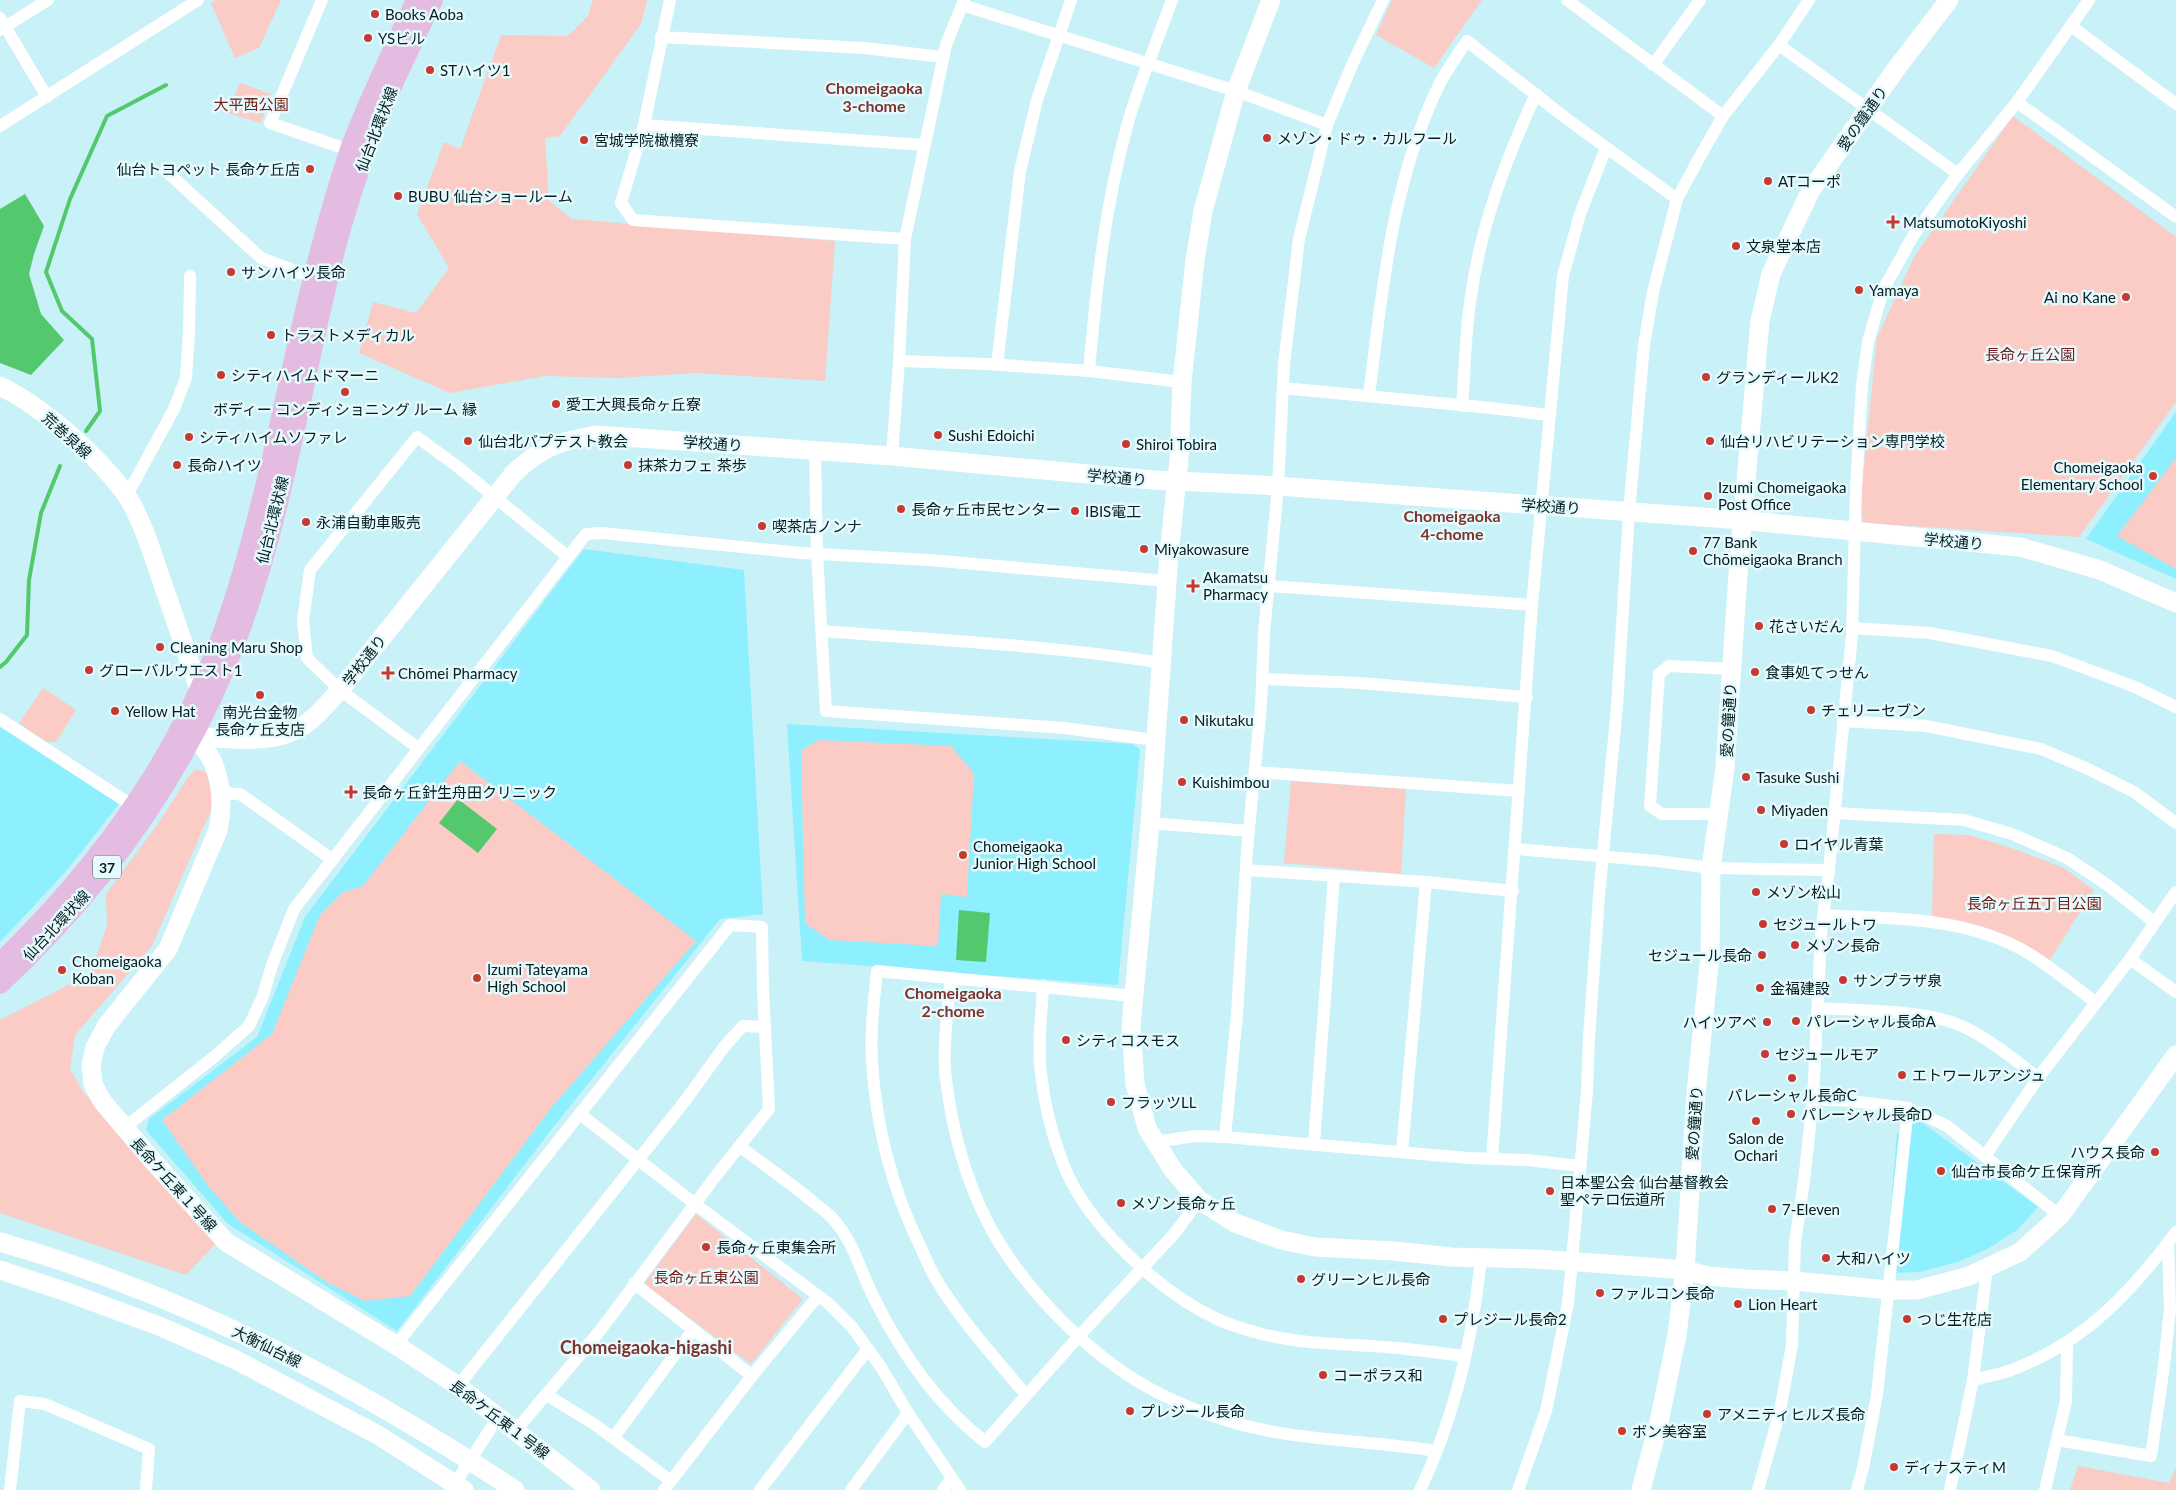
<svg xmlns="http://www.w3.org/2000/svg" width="2176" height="1490" viewBox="0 0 2176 1490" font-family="Lato,'Noto Sans JP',sans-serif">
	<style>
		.built { fill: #8eeffe }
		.green { fill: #faccc5 }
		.water { fill: #54c86d }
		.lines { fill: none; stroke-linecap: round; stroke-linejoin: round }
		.stream { stroke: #54c86d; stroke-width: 4 }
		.street { stroke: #fff; stroke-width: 12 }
		.secondary { stroke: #fff; stroke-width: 19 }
		.primary { stroke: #e4bce2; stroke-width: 20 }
		.poi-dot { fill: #c63930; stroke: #e6fafd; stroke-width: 2 }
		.labels { text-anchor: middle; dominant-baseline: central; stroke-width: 5; stroke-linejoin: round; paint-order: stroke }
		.shield { fill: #e6fafd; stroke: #475f62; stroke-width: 1 }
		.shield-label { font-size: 14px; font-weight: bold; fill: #031d20 }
		.poi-label { font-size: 15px; fill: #031d20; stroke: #e6fafd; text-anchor: start }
		.park-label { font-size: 15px; fill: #73201a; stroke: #e6fafd }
		.street-label { font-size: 15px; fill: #031d20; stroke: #e6fafd }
		.neighbourhood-label { font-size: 16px; font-weight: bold; fill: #7c352e; stroke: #e6fafd }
		.quarter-label { font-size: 18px; font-weight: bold; fill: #7c352e; stroke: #e6fafd }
	</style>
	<rect width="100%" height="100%" fill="#c8f1f8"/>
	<g class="built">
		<polygon points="2176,412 2176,579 2086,539"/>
		<polygon points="584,549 744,570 763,914 720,919 555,1125 397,1331 228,1224 146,1130 149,1119 257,1037 305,917"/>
		<polygon points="787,724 1132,744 1140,749 1118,985 802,961"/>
		<polygon points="0,727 119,804 67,870 0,942"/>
		<polygon points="1920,1121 2038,1207 2017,1230 1989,1248 1958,1262 1919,1272 1885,1273 1897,1134 1907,1126"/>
	</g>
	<g class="green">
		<polygon points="216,0 281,0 259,48 235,58 211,3"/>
		<polygon points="593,0 647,0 641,24 560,136 545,138 549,201 572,219 835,241 825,381 696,373 618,378 544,376 450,393 359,353 373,302 416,313 449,268 417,214 444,142 460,149 501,35 568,36 588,16"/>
		<polygon points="1392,0 1482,0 1434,68 1376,35"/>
		<polygon points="240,83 271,94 261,123 224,112 226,101 232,102"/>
		<polygon points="2013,116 2176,237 2176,402 2079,537 1862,523 1863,516 1859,515 1877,338 1914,257"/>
		<polygon points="2176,458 2176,569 2117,536"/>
		<polygon points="43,688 76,710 56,742 46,742 19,723"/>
		<polygon points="819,740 951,746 974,773 967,897 941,894 938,946 829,940 805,923 801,750"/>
		<polygon points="460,761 696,941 551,1108 410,1296 365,1301 328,1283 240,1222 209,1187 162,1120 272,1034 320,915 343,892 363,886"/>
		<polygon points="196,769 208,773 213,790 212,808 152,946 75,1035 70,1069 84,1093 218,1241 186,1275 0,1213 0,1020 90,974 107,926 106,894 160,821 188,777"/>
		<polygon points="1291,781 1406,789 1401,874 1284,863"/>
		<polygon points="1934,834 1970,835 2020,851 2064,868 2094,890 2049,961 1981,927 1932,916"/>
		<polygon points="696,1214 803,1299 751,1364 644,1284"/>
		<polygon points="2078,1466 2169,1483 2176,1468 2176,1490 2070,1490"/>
	</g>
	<g class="water">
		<polygon points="25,194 44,226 34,254 29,274 41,314 64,340 31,375 0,363 0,209"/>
		<polygon points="458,799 497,829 478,853 439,823"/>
		<polygon points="959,910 990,913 986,962 956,960"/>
	</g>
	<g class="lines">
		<g class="stream">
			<polyline points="86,431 100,411 92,339 62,311 46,272 70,199 107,116 166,85"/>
			<polyline points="0,667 6,662 27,635 29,580 41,513 60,466"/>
		</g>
		<g class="street">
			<polyline points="322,0 270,123 349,150"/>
			<polyline points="670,0 644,125 621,203 633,220 905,239"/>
			<polyline points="1567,0 1723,116"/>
			<polyline points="962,5 1236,91 1327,125"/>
			<polyline points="0,18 47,97"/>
			<polyline points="2071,26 2176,104"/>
			<polyline points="0,30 48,0"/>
			<polyline points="661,37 864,48 943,57"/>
			<polyline points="1779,45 1958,174"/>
			<polyline points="1653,65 1700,0"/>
			<polyline points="2017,102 2176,217"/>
			<polyline points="644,125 924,145"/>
			<polyline points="0,126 198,0"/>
			<polyline points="166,171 261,258 314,278"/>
			<polyline points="899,361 987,364 1089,371 1182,382"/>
			<polyline points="997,365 1020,171 1037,100 1071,0"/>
			<path d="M1089 371C1096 289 1105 206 1127 126 1139 83 1157 42 1172 0"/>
			<polyline points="1283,388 1491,408 1549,415"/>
			<path d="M1369 396C1382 290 1392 180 1440 83 1448 68 1458 54 1467 41L1567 119 1677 199"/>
			<path d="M1462 406C1465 369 1465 332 1471 296 1481 225 1506 159 1536 94"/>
			<polyline points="815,450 817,554 826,711 1064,728 1155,740"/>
			<polyline points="892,456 899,361 905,239 946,45 964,0"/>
			<polyline points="126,494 132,486 174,409 186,378 189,331 190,276"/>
			<polyline points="1269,586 1532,605"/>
			<polyline points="1852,628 1930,633 2052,656 2135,687 2176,707"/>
			<path d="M822 631C935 640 1049 645 1162 663"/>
			<polyline points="1262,679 1360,683 1527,697"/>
			<polyline points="0,719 133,806"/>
			<polyline points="1843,721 1926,726 2041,749 2086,768 2134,792 2176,823"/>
			<polyline points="418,748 340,690 307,658 303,621 310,570 417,437 458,467 567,556"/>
			<polyline points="1255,772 1519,791"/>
			<polyline points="221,793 240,794 333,860"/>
			<polyline points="1835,813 1964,820 2012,834 2067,858 2109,886 2154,922"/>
			<polyline points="1719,814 1662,814 1650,806 1659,674 1669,666 1731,669"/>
			<polyline points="1150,823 1249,831"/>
			<polyline points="1516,849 1657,861 1711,868 1829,870"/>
			<polyline points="1246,870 1426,882 1513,891"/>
			<path d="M1824 915C1891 919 1959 916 2021 949 2047 963 2071 984 2095 1002"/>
			<polyline points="2130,959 2176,992"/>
			<path d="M951 978C948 1009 942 1051 946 1080 952 1127 965 1177 986 1219 1017 1281 1079 1345 1137 1381 1163 1397 1191 1409 1219 1418 1289 1442 1364 1439 1436 1451"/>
			<path d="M1043 986C1042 1014 1037 1045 1041 1073 1044 1103 1052 1134 1062 1161 1085 1223 1157 1290 1215 1318 1229 1325 1247 1330 1262 1334 1302 1344 1344 1344 1386 1347 1412 1349 1439 1353 1465 1356"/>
			<path d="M1818 1008C1860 1011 1929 1009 1966 1028 1992 1041 2015 1060 2038 1078"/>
			<polyline points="1813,1099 1851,1101 1908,1108 1947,1126 2060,1216"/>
			<polyline points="580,1114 695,1204 828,1303 852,1327 881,1367 908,1413 960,1490"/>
			<polyline points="124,1128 214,1057 249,1026 263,996 272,965 294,909 586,534 602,533 801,553 929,560 1167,581"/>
			<polyline points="1225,1137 1237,1014 1247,850 1261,706 1264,633 1278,487 1284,364 1299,239 1327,125 1352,65 1383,0"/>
			<polyline points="1154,1142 1196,1136 1225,1137 1468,1158 1527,1160 1580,1166"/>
			<polyline points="1314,1143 1334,877"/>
			<path d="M740 1147C766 1166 792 1184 817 1205 822 1209 829 1214 834 1220 853 1241 861 1272 874 1298 901 1353 936 1403 985 1442L1079 1336 1175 1233 1199 1200"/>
			<polyline points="1402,1151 1426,882"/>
			<polyline points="1985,1156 2038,1078 2130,959 2176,892"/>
			<polyline points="1492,1159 1532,605 1563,276 1580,214 1606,148"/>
			<polyline points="634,1283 752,1376"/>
			<polyline points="396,1345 730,925 762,927 763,991 769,1109 715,1177 599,1332 516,1430"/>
			<path d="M1973 1380C1987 1376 2002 1374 2014 1369 2085 1342 2132 1291 2176 1232"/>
			<polyline points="458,1386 685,1101 724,1047 743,1026 765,1027"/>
			<polyline points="547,1395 597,1426 671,1481"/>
			<path d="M1026 1395C995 1358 963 1323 937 1281 931 1271 926 1259 921 1248 892 1189 876 1127 872 1062 870 1032 874 1001 877 971L1133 996"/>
			<polyline points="614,1437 693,1330"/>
			<polyline points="2057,1440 2151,1456 2164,1366 2170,1309 2168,1243"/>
			<polyline points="10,1490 20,1401 45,1404 149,1449 146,1490"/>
			<polyline points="451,1490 498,1417"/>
			<polyline points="664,1490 752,1376 818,1296"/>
			<polyline points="760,1490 868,1349"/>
			<polyline points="851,1490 908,1413"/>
			<polyline points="943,1490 952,1478"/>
			<path d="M1420 1490C1455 1417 1473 1338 1481 1258"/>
			<polyline points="1518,1490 1546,1411 1568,1303 1571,1272 1587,1091 1589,1037 1599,896 1617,706 1629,512 1644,345 1653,292 1677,199 1698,160 1723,116 1779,45 1809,0"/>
			<polyline points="1758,1490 1780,1411 1792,1345 1795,1242 1804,1181 1813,1099 1821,934 1829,870 1852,635 1856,489 1862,385 1868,342 1883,290 1913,236 1958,174 2017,102 2089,0"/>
			<polyline points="1857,1490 1863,1468 1877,1395 1908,1108"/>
			<polyline points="1950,1490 1973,1380 1987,1268"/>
			<polyline points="2045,1490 2066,1401 2067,1344"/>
		</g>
		<g class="secondary">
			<polyline points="1271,0 1236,91 1203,211 1195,260 1182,382 1179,459 1169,554 1150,823 1131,1026 1135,1084 1147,1128 1173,1170 1199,1200 1235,1223 1281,1240 1315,1247 1394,1251 1451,1257 1536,1259 1634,1266 1685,1270 1708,1276 1744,1279 1793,1281 1889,1290 1917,1290 1969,1276 2020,1252 2060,1216 2176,1055"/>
			<path d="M0 386C43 407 96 454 125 493 135 507 141 523 147 538L199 689 209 694"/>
			<path d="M180 732C210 739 266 745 294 731 313 722 326 705 340 690L514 473C543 446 558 442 596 435L892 456 1153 480 1262 485 1729 519 2020 547 2100 570 2176 603"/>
			<path d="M194 735C201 744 210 754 214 765 222 786 223 808 218 830L168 949 107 1025 95 1047 91 1066 93 1084 102 1101 152 1160 226 1242 396 1345 458 1386 591 1490"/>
			<path d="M0 1242C188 1296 353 1383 515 1490"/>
			<polyline points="0,1270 64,1291 159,1326 234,1359 378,1435 464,1490"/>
			<polyline points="1641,1490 1659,1422 1677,1335 1685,1270 1696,1093 1710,955 1711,868 1725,768 1738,574 1760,321 1771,274 1811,190 1896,69 1949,0"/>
		</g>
		<g class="primary">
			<path d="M0 963C91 875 169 771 215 653 240 590 256 524 272 458 295 356 316 251 349 152 354 137 361 122 367 107 383 71 399 36 416 0"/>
			<path d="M0 984C105 886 189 768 239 633 277 531 296 420 320 314 326 289 331 264 338 239 351 194 365 148 384 104 399 69 417 34 433 0"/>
		</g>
	</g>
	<g class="poi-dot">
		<circle cx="375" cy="14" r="5"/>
		<circle cx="368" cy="38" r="5"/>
		<circle cx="430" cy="70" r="5"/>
		<circle cx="1267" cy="138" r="5"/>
		<circle cx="584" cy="140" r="5"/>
		<circle cx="310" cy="169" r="5"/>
		<circle cx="1768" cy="181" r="5"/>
		<circle cx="398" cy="196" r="5"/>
		<path d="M1890.5 214.5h5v5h5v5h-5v5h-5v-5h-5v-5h5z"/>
		<circle cx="1736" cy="246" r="5"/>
		<circle cx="231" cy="272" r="5"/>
		<circle cx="1859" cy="290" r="5"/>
		<circle cx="2126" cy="297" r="5"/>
		<circle cx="271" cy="335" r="5"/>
		<circle cx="221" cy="375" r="5"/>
		<circle cx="1706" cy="377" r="5"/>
		<circle cx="345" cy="392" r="5"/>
		<circle cx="556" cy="404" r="5"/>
		<circle cx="938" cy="435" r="5"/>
		<circle cx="189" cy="437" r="5"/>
		<circle cx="468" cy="441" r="5"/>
		<circle cx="1710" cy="441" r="5"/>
		<circle cx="1126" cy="444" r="5"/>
		<circle cx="177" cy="465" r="5"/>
		<circle cx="628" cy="465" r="5"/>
		<circle cx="2153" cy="476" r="5"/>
		<circle cx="1708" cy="496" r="5"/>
		<circle cx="901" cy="509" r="5"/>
		<circle cx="1075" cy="511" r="5"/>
		<circle cx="306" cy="522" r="5"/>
		<circle cx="762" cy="526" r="5"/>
		<circle cx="1144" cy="549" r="5"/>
		<circle cx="1693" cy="551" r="5"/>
		<path d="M1190.5 578.5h5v5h5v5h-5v5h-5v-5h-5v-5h5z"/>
		<circle cx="1759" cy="626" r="5"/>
		<circle cx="160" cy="647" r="5"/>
		<circle cx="89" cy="670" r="5"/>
		<circle cx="1755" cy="672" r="5"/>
		<path d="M385.5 665.5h5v5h5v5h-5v5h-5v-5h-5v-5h5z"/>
		<circle cx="260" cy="695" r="5"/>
		<circle cx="1811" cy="710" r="5"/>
		<circle cx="115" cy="711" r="5"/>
		<circle cx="1184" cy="720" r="5"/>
		<circle cx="1746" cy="777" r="5"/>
		<circle cx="1182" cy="782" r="5"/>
		<path d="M348.5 784.5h5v5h5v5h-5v5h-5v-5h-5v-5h5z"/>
		<circle cx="1761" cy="810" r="5"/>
		<circle cx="1784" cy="844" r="5"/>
		<circle cx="963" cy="855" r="5"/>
		<circle cx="1756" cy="892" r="5"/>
		<circle cx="1763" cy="924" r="5"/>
		<circle cx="1795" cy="945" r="5"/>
		<circle cx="1762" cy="955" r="5"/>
		<circle cx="62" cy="970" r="5"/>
		<circle cx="477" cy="978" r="5"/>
		<circle cx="1843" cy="980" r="5"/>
		<circle cx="1760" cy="988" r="5"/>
		<circle cx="1796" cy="1021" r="5"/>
		<circle cx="1767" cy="1022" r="5"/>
		<circle cx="1066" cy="1040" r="5"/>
		<circle cx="1765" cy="1054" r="5"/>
		<circle cx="1902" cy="1075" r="5"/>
		<circle cx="1792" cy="1078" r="5"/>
		<circle cx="1111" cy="1102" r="5"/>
		<circle cx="1791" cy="1114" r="5"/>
		<circle cx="1756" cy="1121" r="5"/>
		<circle cx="2155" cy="1152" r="5"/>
		<circle cx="1941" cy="1171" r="5"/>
		<circle cx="1550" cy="1191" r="5"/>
		<circle cx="1121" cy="1203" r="5"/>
		<circle cx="1772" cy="1209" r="5"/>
		<circle cx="706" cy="1247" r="5"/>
		<circle cx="1826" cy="1258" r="5"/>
		<circle cx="1301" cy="1279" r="5"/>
		<circle cx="1600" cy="1293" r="5"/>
		<circle cx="1738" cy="1304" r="5"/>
		<circle cx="1443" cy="1319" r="5"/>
		<circle cx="1907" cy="1319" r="5"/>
		<circle cx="1323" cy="1375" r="5"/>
		<circle cx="1130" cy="1411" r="5"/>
		<circle cx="1707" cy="1414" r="5"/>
		<circle cx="1622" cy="1431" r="5"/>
		<circle cx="1894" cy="1467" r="5"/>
	</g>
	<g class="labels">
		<rect class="shield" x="93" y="855.5" width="28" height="23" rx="4"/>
		<g class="shield-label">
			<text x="107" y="867">37</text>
		</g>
		<g class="poi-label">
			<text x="385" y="14">Books Aoba</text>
			<text x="378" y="38">YSビル</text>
			<text x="440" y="70">STハイツ1</text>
			<text x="1277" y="138">メゾン・ドゥ・カルフール</text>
			<text x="594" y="140">宮城学院橄欖寮</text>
			<text x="300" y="169" text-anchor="end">仙台トヨペット 長命ケ丘店</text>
			<text x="1778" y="181">ATコーポ</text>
			<text x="408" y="196">BUBU 仙台ショールーム</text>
			<text x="1903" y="222">MatsumotoKiyoshi</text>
			<text x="1746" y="246">文泉堂本店</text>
			<text x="241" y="272">サンハイツ長命</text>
			<text x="1869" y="290">Yamaya</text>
			<text x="2116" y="297" text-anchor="end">Ai no Kane</text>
			<text x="281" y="335">トラストメディカル</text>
			<text x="231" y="375">シティハイムドマーニ</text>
			<text x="1716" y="377">グランディールK2</text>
			<text x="566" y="404">愛工大興長命ヶ丘寮</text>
			<text x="345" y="409" text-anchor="middle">ボディー コンディショニング ルーム 縁</text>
			<text x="948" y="435">Sushi Edoichi</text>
			<text x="199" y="437">シティハイムソファレ</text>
			<text x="478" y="441">仙台北バプテスト教会</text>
			<text x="1720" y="441">仙台リハビリテーション専門学校</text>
			<text x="1136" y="444">Shiroi Tobira</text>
			<text x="187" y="465">長命ハイツ</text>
			<text x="638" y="465">抹茶カフェ 茶歩</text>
			<text x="2143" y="467" text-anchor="end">Chomeigaoka<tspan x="2143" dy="17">Elementary School</tspan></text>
			<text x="1718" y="487">Izumi Chomeigaoka<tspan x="1718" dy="17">Post Office</tspan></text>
			<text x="911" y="509">長命ヶ丘市民センター</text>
			<text x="1085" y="511">IBIS電工</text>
			<text x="316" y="522">永浦自動車販売</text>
			<text x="772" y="526">喫茶店ノンナ</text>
			<text x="1703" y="542">77 Bank<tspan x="1703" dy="17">Chōmeigaoka Branch</tspan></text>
			<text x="1154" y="549">Miyakowasure</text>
			<text x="1203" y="577">Akamatsu<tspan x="1203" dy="17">Pharmacy</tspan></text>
			<text x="1769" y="626">花さいだん</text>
			<text x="170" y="647">Cleaning Maru Shop</text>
			<text x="99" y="670">グローバルウエスト1</text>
			<text x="1765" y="672">食事処てっせん</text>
			<text x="398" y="673">Chōmei Pharmacy</text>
			<text x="1821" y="710">チェリーセブン</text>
			<text x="125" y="711">Yellow Hat</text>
			<text x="260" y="712" text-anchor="middle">南光台金物<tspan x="260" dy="17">長命ケ丘支店</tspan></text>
			<text x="1194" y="720">Nikutaku</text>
			<text x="1756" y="777">Tasuke Sushi</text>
			<text x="1192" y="782">Kuishimbou</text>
			<text x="362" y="792">長命ヶ丘針生舟田クリニック</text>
			<text x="1771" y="810">Miyaden</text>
			<text x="1794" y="844">ロイヤル青葉</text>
			<text x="973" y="846">Chomeigaoka<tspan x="973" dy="17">Junior High School</tspan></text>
			<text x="1766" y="892">メゾン松山</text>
			<text x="1773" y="924">セジュールトワ</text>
			<text x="1805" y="945">メゾン長命</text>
			<text x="1752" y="955" text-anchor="end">セジュール長命</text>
			<text x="72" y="961">Chomeigaoka<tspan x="72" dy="17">Koban</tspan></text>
			<text x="487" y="969">Izumi Tateyama<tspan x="487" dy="17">High School</tspan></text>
			<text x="1853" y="980">サンプラザ泉</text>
			<text x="1770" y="988">金福建設</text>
			<text x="1806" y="1021">パレーシャル長命A</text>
			<text x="1757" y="1022" text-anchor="end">ハイツアベ</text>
			<text x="1076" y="1040">シティコスモス</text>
			<text x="1775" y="1054">セジュールモア</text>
			<text x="1912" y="1075">エトワールアンジュ</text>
			<text x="1792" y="1095" text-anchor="middle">パレーシャル長命C</text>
			<text x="1121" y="1102">フラッツLL</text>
			<text x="1801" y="1114">パレーシャル長命D</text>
			<text x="1756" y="1138" text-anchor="middle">Salon de<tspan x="1756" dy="17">Ochari</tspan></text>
			<text x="2145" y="1152" text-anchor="end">ハウス長命</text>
			<text x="1951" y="1171">仙台市長命ケ丘保育所</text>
			<text x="1560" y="1182">日本聖公会 仙台基督教会<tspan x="1560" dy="17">聖ペテロ伝道所</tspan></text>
			<text x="1131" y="1203">メゾン長命ヶ丘</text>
			<text x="1782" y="1209">7-Eleven</text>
			<text x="716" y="1247">長命ヶ丘東集会所</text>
			<text x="1836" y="1258">大和ハイツ</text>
			<text x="1311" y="1279">グリーンヒル長命</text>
			<text x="1610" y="1293">ファルコン長命</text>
			<text x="1748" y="1304">Lion Heart</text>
			<text x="1453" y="1319">プレジール長命2</text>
			<text x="1917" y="1319">つじ生花店</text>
			<text x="1333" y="1375">コーポラス和</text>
			<text x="1140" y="1411">プレジール長命</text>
			<text x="1717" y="1414">アメニティヒルズ長命</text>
			<text x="1632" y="1431">ボン美容室</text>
			<text x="1904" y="1467">ディナスティM</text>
		</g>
		<g class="park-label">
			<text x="251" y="104">大平西公園</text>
			<text x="2030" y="354">長命ヶ丘公園</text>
			<text x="2034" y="903">長命ヶ丘五丁目公園</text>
			<text x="706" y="1277">長命ヶ丘東公園</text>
		</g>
		<g class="street-label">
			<text transform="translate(1862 118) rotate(-55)">愛の鐘通り</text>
			<text transform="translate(376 129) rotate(-69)">仙台北環状線</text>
			<text transform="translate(67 435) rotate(42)">荒巻泉線</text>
			<text transform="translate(713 443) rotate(4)">学校通り</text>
			<text transform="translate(1117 477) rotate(5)">学校通り</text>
			<text transform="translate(1551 506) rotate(4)">学校通り</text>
			<text transform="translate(272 520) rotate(-76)">仙台北環状線</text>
			<text transform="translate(1954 541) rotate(5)">学校通り</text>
			<text transform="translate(364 660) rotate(-52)">学校通り</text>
			<text transform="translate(1728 720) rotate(-87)">愛の鐘通り</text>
			<text transform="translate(56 925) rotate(-47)">仙台北環状線</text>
			<text transform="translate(1694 1123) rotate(-86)">愛の鐘通り</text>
			<text transform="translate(174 1184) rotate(48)">長命ケ丘東１号線</text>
			<text transform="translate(267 1346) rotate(26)">大衡仙台線</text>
			<text transform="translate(500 1419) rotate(37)">長命ケ丘東１号線</text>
		</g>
		<g class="neighbourhood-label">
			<text x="874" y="87">Chomeigaoka<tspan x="874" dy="18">3-chome</tspan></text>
			<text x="1452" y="515">Chomeigaoka<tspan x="1452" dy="18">4-chome</tspan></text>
			<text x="953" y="992">Chomeigaoka<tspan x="953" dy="18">2-chome</tspan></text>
		</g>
		<g class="quarter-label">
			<text x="646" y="1347">Chomeigaoka-higashi</text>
		</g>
	</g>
</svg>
